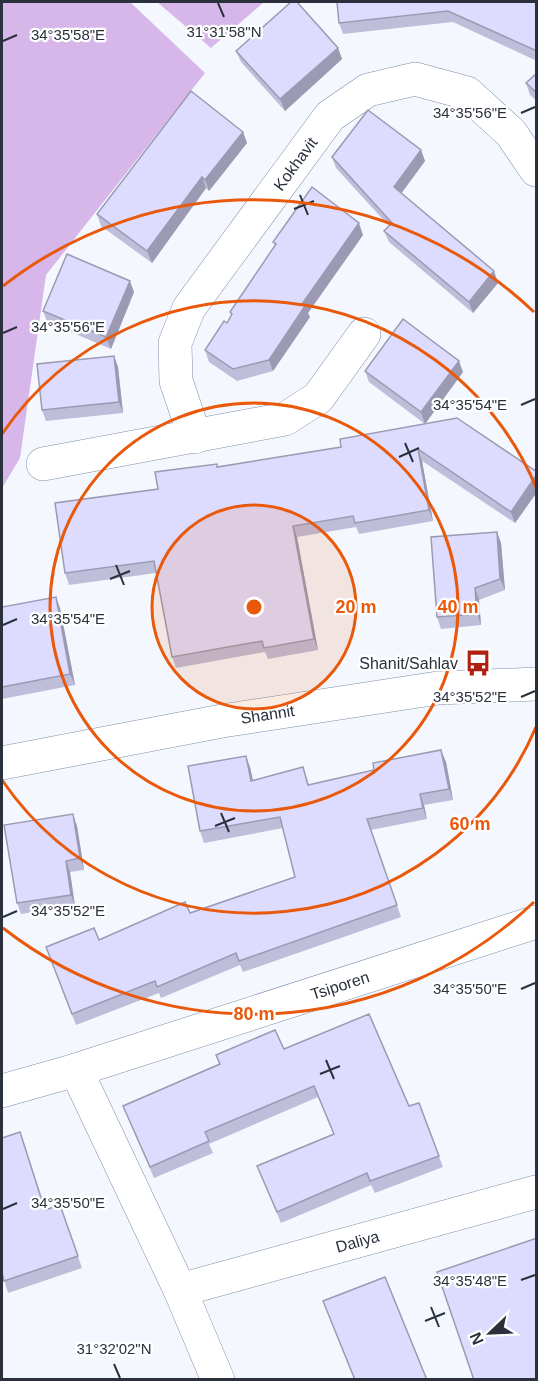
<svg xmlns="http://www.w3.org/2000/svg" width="538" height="1381" viewBox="0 0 538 1381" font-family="Arial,sans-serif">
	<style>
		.green { fill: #d7b7ea }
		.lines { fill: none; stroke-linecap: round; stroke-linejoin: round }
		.minor-casing { stroke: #7e8eab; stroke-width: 34 }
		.minor { stroke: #fff; stroke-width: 33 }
		.wall { fill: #bebdda }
		.shaded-wall { fill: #9b9ab2 }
		.building { fill: #dddcfe; stroke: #9b9ab2; stroke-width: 1.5 }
		.ticks { fill: none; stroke: #2a313d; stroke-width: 2 }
		.ring { fill: none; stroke: #e8590c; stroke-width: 3 }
		.labels { text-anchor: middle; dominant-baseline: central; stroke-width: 4.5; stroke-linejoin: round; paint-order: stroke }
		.street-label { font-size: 16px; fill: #2a313d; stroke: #fff }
		.poi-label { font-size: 16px; fill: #2a313d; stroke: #fff; text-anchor: end }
		.ticks-label { font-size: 15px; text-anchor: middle; fill: #2a313d; stroke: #fff; stroke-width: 4.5; stroke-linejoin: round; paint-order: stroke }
		.centre { fill: #e8590c; stroke: #fff; stroke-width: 3 }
		.ring-label { font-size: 18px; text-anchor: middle; font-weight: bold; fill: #e8590c; stroke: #fff; stroke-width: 4.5; stroke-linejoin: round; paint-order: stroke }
	</style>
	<rect width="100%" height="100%" fill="#f4f8fe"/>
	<g class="green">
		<polygon points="2,2 130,2 205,73 46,275 20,458 2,488"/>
		<polygon points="157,2 264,2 211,48"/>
	</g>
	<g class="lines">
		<g class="minor-casing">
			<g id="minor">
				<path id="s1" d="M195 437 176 381 175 343 189 308 330 116 368 90 415 79 467 93 511 133 536 170"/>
				<polyline points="43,464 285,419 318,398 364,334"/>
				<path id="s2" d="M2 763 222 721 438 688 536 684"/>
				<polyline points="76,1070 180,1290 218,1380"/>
				<path id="s3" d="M2 1091 76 1070 536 922"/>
				<path id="s4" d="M180 1290 536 1192"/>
			</g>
		</g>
		<use href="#minor" class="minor"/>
	</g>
	<g class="wall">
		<polygon points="537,2 537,61 453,22 343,34 339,23"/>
		<polygon points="338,48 342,59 285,111 241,62 236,51"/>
		<polygon points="537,73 537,101 530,95 526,83"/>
		<polygon points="243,132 247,143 209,191 206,188 152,263 101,226 97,214"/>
		<polygon points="421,150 425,161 401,193 498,283 473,313 389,242 384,231 389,226 336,168 332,157"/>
		<polygon points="363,235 308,313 310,317 273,371 237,381 209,362 205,350 227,323 231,315 230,312 275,246 273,242"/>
		<polygon points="134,292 111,349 47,322 43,311"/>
		<polygon points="114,356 118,367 123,413 46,421 42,410"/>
		<polygon points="365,371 463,372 425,424 369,382"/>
		<polygon points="457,418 537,472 537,492 515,523 422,461 433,521 359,534 356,527 297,537 318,650 268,659 265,652 176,668 172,657 156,573 69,585 65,573 158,489 217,464 218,467 341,447"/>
		<polygon points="497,532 501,543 505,590 479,600 481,625 441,629 437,617"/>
		<polygon points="2,607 60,608 75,685 2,699"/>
		<polygon points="446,762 453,800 424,805 427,819 371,830 401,917 243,972 240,965 161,998 159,993 76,1025 46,947 99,940 190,913 295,877 283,828 204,843 200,831 250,767 253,780 303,767 309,785"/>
		<polygon points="77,826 84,870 70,872 75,906 21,914 17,903"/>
		<polygon points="284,1049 409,1106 419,1103 443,1167 375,1193 371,1185 281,1223 257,1166 334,1135 318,1097 209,1144 213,1153 154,1178 123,1106 219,1064 216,1055"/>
		<polygon points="60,1205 82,1268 8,1293 2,1273 46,1210"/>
	</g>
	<g class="shaded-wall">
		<polygon points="338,48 342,59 285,111 280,99"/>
		<polygon points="243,132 247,143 209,191 205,180"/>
		<polygon points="421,150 425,161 398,198 394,187"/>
		<polygon points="202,177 206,188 152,263 147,251"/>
		<polygon points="359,223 363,235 308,313 310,317 273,371 269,360 302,304"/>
		<polygon points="494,271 498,283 473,313 469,302"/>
		<polygon points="130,281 134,292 111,349 106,337"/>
		<polygon points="114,356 118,367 123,413 119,402"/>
		<polygon points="459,361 463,372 425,424 421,412"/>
		<polygon points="418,449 422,461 433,521 429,510"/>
		<polygon points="537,474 537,492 515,523 511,512"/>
		<polygon points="293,526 297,537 318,650 314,639"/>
		<polygon points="497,532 501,543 505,590 500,579"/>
		<polygon points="475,588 479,600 481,625 477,614"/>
		<polygon points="56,597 60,608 75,685 70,674"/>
		<polygon points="441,750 446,762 453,800 449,789"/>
		<polygon points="246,756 250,767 255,792 251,781"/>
		<polygon points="420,794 424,805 427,819 423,808"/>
		<polygon points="73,814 77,826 84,870 80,858"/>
		<polygon points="66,861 70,872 75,906 71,895"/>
	</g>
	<g class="building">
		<polygon points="291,2 297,2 338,48 280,99 236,51"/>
		<polygon points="337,2 537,2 537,51 448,11 339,23"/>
		<polygon points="537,73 537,93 526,83"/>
		<polygon points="191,91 243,132 205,180 202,177 147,251 97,214"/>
		<polygon points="368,110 421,150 394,187 494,271 469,302 384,231 392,223 332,157"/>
		<polygon points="312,187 359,223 302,304 305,306 269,360 233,369 205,350 224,321 227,323 232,314 230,312 276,244 273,242"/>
		<polygon points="67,254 130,281 106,337 43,311"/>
		<polygon points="403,319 459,361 421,412 365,371"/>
		<polygon points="114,356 119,402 42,410 37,364"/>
		<polygon points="457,418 537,472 537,474 511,512 418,449 429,510 355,523 353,516 293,526 314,639 264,648 262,641 172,657 154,561 65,573 55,503 158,489 155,472 217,464 217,467 341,447 340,439"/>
		<polygon points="497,532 500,579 475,588 477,614 437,617 431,537"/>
		<polygon points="56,597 70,674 2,687 2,607"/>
		<polygon points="441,750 449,789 420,794 423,808 367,819 397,905 239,961 236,953 157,987 155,981 72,1014 46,947 94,928 99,940 185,902 190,913 295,877 280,817 200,831 188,766 246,756 251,781 303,767 308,785 374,770 373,763"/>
		<polygon points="73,814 80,858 66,861 71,895 17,903 4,825"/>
		<polygon points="369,1014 409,1106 419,1103 439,1156 370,1181 367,1173 277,1212 257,1166 334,1134 314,1086 205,1132 209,1141 150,1167 123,1106 220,1064 216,1055 275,1030 284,1049"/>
		<polygon points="20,1132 45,1210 60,1205 78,1256 4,1281 2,1273 2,1138"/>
		<polygon points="537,1238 537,1380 474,1380 437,1272"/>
		<polygon points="385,1277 427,1380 355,1380 323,1301"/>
	</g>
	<path class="ticks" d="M218 3 224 17M3 41 17 35M521 113 535 107M300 195 308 215M294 209 314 201M3 333 17 327M521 405 535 399M405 443 413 462M399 457 419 448M116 565 124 585M110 579 130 571M3 625 17 619M521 697 535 691M221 813 229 832M215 826 235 818M3 917 17 911M521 989 535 983M326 1060 334 1079M320 1074 340 1066M3 1209 17 1203M521 1280 535 1275M431 1307 439 1327M425 1321 445 1313M114 1364 120 1378"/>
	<circle cx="254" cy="607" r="102" fill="#e8590c" fill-opacity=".12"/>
	<g class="ring">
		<circle cx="254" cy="607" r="102"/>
		<circle cx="254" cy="607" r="204"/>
		<path d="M536 727A306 306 0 0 1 2 780M2 434A306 306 0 0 1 536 487"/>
		<path d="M534 902A407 407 0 0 1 3 928M3 286A407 407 0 0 1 534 312"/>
	</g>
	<defs>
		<g id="bus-bare" transform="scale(2.07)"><path d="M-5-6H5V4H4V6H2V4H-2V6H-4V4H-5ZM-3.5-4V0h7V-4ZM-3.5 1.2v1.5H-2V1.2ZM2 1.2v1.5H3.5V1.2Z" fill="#af2012" stroke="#fff" stroke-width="2.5" paint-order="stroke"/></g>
	</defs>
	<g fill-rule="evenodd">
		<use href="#bus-bare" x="478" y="663"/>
	</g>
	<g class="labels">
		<g class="street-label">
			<text stroke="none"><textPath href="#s1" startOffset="314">Kokhavit</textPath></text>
			<text stroke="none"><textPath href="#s2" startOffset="270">Shannit</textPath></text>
			<text stroke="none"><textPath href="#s3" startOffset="354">Tsiporen</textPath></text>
			<text stroke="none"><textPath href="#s4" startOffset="184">Daliya</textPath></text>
		</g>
		<g class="poi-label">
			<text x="458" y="663">Shanit/Sahlav</text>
		</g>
	</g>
	<g class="ticks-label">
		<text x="224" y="37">31°31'58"N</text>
		<text x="68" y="40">34°35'58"E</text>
		<text x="470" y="118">34°35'56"E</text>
		<text x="68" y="332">34°35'56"E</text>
		<text x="470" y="410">34°35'54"E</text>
		<text x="68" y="624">34°35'54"E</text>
		<text x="470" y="702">34°35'52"E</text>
		<text x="68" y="916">34°35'52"E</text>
		<text x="470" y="994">34°35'50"E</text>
		<text x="68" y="1208">34°35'50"E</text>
		<text x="470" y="1286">34°35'48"E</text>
		<text x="114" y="1354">31°32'02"N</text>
	</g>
	<circle cx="254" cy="607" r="9" class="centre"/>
	<g class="ring-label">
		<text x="356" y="613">20 m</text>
		<text x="458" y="613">40 m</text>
		<text x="470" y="830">60 m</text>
		<text x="254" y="1020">80 m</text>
	</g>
	<rect width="538" height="1381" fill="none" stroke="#2a313d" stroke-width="6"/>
	<g transform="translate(490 1333) rotate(247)" stroke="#ffffff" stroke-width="4.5" paint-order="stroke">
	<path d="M0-4.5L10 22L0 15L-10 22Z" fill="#2a313d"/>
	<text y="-9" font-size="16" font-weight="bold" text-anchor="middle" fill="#2a313d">N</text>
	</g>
</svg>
